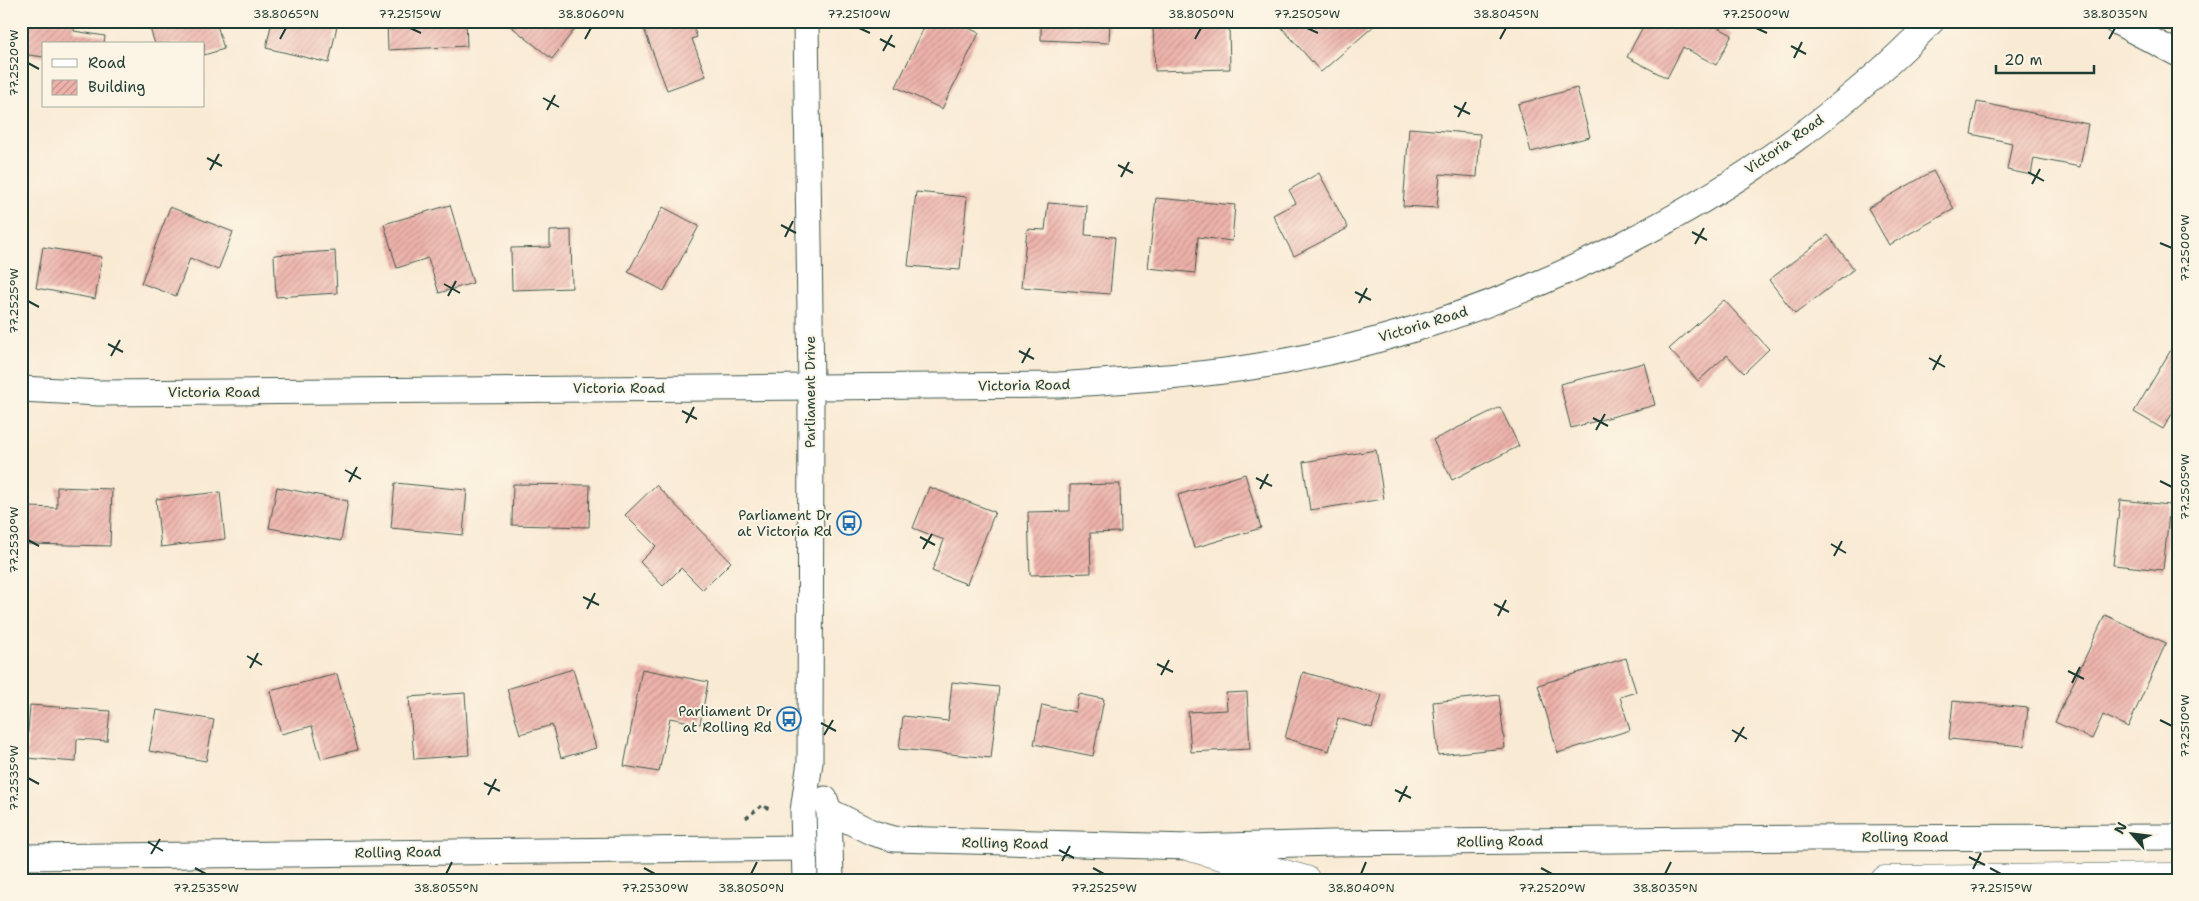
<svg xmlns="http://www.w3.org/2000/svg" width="2199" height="901" viewBox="0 0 2199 901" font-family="'Shantell Sans',sans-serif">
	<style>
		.building { fill: url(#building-hatch) }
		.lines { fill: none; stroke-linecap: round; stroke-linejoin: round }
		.street-casing { stroke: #40574c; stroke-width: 27 }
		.primary-casing { stroke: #40574c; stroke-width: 29 }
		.path { stroke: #40574c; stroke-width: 3; stroke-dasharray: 4 4; stroke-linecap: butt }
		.street { stroke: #fff; stroke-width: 25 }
		.primary { stroke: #fff; stroke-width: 28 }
		.ticks { fill: none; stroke: #1f3d34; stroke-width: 2 }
		.labels { text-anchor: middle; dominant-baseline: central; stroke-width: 4; stroke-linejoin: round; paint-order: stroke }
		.street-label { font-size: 14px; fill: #1f3d34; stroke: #fcf5e5 }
		.poi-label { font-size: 14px; fill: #1f3d34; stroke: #fcf5e5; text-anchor: end }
		.neatline { fill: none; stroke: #1f3d34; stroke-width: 2 }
		.ticks-label { font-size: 12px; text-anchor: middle; fill: #1f3d34 }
	</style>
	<defs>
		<pattern id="building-hatch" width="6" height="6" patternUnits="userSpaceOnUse" patternTransform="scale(1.25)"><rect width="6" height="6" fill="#eeb2aa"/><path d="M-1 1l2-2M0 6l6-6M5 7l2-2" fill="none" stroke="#c0928b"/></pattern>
	</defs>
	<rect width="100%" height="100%" fill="#fcf5e5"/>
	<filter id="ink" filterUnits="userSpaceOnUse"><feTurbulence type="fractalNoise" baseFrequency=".02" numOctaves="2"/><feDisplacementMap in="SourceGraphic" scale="10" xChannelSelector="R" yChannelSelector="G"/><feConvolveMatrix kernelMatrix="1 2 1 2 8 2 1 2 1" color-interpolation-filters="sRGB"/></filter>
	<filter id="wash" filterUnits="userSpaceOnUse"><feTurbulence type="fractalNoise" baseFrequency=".0096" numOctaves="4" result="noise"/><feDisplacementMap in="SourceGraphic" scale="20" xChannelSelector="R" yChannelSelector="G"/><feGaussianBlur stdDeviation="1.12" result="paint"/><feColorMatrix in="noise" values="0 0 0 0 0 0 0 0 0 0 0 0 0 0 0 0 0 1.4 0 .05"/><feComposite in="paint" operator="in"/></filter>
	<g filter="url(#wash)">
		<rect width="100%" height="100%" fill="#f9ead4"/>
		<g id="blocks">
			<g class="building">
				<polygon points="25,21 75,21 74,31 105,36 104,44 44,44 44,57 21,54"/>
				<polygon points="216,21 224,49 204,55 204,44 155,44 148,22"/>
				<polygon points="272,21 338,21 329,63 266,48"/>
				<polygon points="387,21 466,21 467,46 388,50"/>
				<polygon points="511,21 581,21 552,59 508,24"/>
				<polygon points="641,21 691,21 697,37 692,39 706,76 667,90"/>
				<polygon points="927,21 954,21 979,33 942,109 896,87"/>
				<polygon points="1041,21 1110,21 1109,43 1041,40"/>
				<polygon points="1276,21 1372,21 1375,25 1321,72"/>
				<polygon points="1646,21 1706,21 1732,35 1716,65 1683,47 1667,78 1627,57"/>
				<polygon points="1229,25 1230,69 1155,71 1153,28"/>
				<polygon points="1577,88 1590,137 1531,152 1518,104"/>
				<polygon points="1977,102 2088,124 2080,167 2034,158 2031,175 2007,170 2012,143 1971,134"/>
				<polygon points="1409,128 1480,134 1477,177 1440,174 1437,208 1403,206"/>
				<polygon points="1933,171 1954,209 1889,245 1868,208"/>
				<polygon points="1319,173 1348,228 1294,256 1273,215 1296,203 1289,190"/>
				<polygon points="916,192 967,197 960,270 908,266"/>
				<polygon points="1156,198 1235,205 1232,241 1198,237 1195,273 1148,268"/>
				<polygon points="1048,203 1087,206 1085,235 1115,237 1110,294 1021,287 1027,229 1045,230"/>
				<polygon points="450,205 473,283 439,293 428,258 397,268 384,224"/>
				<polygon points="170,207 233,232 218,270 190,258 176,296 141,283"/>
				<polygon points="663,207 699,226 664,291 628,272"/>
				<polygon points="571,230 572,288 512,290 511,248 550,247 550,231"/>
				<polygon points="1828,235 1854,269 1795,314 1769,280"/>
				<polygon points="43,247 102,257 95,299 36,288"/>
				<polygon points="335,251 337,293 276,297 274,255"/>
				<polygon points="1724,300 1769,349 1744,373 1727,355 1698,381 1669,349"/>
				<polygon points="2175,343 2178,345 2178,404 2163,429 2134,412"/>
				<polygon points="1644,363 1655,405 1571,428 1560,384"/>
				<polygon points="1500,407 1519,446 1452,480 1433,440"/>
				<polygon points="1376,450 1384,499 1310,510 1303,462"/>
				<polygon points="1245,474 1261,528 1194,548 1178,495"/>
				<polygon points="395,483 467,490 463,535 391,528"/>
				<polygon points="513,484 590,485 589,527 512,525"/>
				<polygon points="1120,484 1121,532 1090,533 1091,573 1030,575 1028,512 1070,511 1070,485"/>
				<polygon points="656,485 731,562 703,590 681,568 663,586 640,562 656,546 625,515"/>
				<polygon points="57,487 112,489 110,546 28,544 29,507 57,508"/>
				<polygon points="277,487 348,501 341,541 269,528"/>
				<polygon points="929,487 995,512 967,584 932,571 944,540 913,528"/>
				<polygon points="220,492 225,539 161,547 156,499"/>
				<polygon points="2120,500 2170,505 2163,570 2113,565"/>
				<polygon points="2105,615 2166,643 2128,727 2103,715 2092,739 2055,722"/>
				<polygon points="1626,658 1636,692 1620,697 1630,730 1558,753 1538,685"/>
				<polygon points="573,669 596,748 561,758 552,725 520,734 507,689"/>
				<polygon points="642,669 708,682 700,724 670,718 659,772 624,766"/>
				<polygon points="1303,672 1382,695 1372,728 1338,718 1329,751 1285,738"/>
				<polygon points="337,674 357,750 321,759 312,726 281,734 270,691"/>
				<polygon points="952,682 999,687 991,758 899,749 903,716 948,721"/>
				<polygon points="1247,692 1250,749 1191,752 1188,712 1227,710 1226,693"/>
				<polygon points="465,693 469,755 414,759 409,697"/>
				<polygon points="1079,694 1104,699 1093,756 1034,744 1042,705 1075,712"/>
				<polygon points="1499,695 1505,748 1438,755 1433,702"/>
				<polygon points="1953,701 2028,708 2024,746 1949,739"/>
				<polygon points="30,705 110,711 107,741 77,739 76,762 26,758"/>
				<polygon points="157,710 214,720 206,761 149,751"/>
			</g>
		</g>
	</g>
	<g filter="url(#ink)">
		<use href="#blocks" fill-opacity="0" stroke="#40574c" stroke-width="1"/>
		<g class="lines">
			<g class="street-casing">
				<g id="street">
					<polyline points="2115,21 2178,54"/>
					<path d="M21 389 99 393 1059 385C1126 380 1192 377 1258 366 1498 327 1763 197 1932 21"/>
					<polyline points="825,799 829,811 831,880"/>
					<polyline points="829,811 873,833 894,839 1190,847 1332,843 1808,838 2178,837"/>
					<polyline points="21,857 804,848"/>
					<polyline points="805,880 803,811 810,762 811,387 806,21"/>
				</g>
			</g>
			<g class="primary-casing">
				<g id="primary">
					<polyline points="1190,847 1306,880"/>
					<polyline points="1885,880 2178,877"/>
				</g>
			</g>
			<polyline class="path" points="746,818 763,805 770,810"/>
			<use href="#street" class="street"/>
			<use href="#primary" class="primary"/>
		</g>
	</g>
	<path class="ticks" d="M410 28 421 33M859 28 870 33M1307 28 1318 33M1756 28 1767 33M280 39 286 28M585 39 591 28M880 39 895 47M1195 39 1201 28M1500 39 1506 28M2109 39 2115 28M1791 46 1806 54M883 51 892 35M1794 58 1802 42M28 63 39 69M543 98 559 107M1454 106 1470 114M547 110 555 95M1458 117 1466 102M207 158 222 166M1118 165 1133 173M210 170 219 154M2028 172 2044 181M1121 177 1129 162M2032 184 2040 169M781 225 796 233M1692 232 1707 240M785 237 793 221M2160 243 2172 248M1695 244 1704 228M444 284 460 293M1355 292 1371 300M448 296 456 281M28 301 39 307M1359 303 1367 288M108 344 123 352M1019 351 1034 359M111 356 120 340M1929 358 1945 367M1022 363 1030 348M1933 370 1941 355M682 411 697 419M1593 418 1608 426M686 423 694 407M1596 430 1605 414M345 470 361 479M1256 478 1272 486M2160 481 2172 487M349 482 357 467M1260 489 1268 474M920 537 935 545M28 540 39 546M1831 544 1846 553M923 549 932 534M1834 556 1842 541M583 597 599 605M1494 604 1509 612M587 609 595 593M1498 616 1506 600M247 656 262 665M1157 664 1173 672M250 668 258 653M2068 671 2084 679M1161 675 1169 660M2072 683 2080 667M2160 720 2172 726M821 723 836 731M1732 730 1747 739M824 735 833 720M1735 742 1744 727M28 778 39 784M484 783 500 791M1395 790 1411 798M488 795 496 779M1399 802 1407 786M148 842 163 851M1059 850 1074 858M151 854 160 839M1969 857 1985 865M1062 861 1070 846M195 868 206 874M644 868 655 874M1093 868 1104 874M1541 868 1552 874M1990 868 2001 874M1973 869 1981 853M446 874 452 862M751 874 757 862M1361 874 1366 862M1665 874 1671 862"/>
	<defs>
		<g id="bus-ring" transform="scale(1.25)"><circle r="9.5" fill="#fcf5e5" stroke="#1f6fb2" stroke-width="1.5"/><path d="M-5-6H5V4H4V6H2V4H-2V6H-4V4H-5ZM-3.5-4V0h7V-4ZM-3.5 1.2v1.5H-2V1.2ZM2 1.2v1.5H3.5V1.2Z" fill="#1f6fb2"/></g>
	</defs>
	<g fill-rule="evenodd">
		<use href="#bus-ring" x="849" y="523"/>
		<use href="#bus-ring" x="789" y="719"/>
	</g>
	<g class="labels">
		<g class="street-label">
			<text transform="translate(1784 144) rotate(-35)">Victoria Road</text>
			<text transform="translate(1423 324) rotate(-17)">Victoria Road</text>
			<text transform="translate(1024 385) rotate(-1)">Victoria Road</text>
			<text x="619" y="388">Victoria Road</text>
			<text x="214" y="392">Victoria Road</text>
			<text transform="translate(810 392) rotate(-90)">Parliament Drive</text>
			<text x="1905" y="837">Rolling Road</text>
			<text transform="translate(1500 841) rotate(-1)">Rolling Road</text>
			<text transform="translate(1005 843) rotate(1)">Rolling Road</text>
			<text transform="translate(398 852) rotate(-1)">Rolling Road</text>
		</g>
		<g class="poi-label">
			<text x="832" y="515">Parliament Dr<tspan x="832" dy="16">at Victoria Rd</tspan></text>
			<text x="772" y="711">Parliament Dr<tspan x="772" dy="16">at Rolling Rd</tspan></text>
		</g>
	</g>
	<rect width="2199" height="901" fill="none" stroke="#fcf5e5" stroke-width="55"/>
	<rect x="42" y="42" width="162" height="65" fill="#fcf5e5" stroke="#a4ab9e"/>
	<rect x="52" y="59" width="25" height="8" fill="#ffffff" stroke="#a4ab9e"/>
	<text x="88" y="68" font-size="15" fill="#1f3d34">Road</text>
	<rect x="52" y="80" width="25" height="15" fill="url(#building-hatch)" stroke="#a4ab9e"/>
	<text x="88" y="92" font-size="15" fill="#1f3d34">Building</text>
	<g transform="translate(2132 834) rotate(298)" stroke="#fcf5e5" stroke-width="4" paint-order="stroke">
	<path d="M0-4L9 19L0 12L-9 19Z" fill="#1f3d34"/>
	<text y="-8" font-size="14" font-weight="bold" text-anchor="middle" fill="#1f3d34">N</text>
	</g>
	<path d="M1996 65v8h98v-8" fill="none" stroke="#1f3d34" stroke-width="2.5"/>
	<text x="2004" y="65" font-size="15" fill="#1f3d34" stroke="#fcf5e5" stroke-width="4" paint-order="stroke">20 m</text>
	<rect x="28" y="28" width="2144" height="846" class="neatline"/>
	<g class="ticks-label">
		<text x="286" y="18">38.8065°N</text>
		<text x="410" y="18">77.2515°W</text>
		<text x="591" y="18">38.8060°N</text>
		<text x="859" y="18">77.2510°W</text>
		<text x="1201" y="18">38.8050°N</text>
		<text x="1307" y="18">77.2505°W</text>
		<text x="1506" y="18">38.8045°N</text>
		<text x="1756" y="18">77.2500°W</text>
		<text x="2115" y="18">38.8035°N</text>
		<text transform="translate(14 63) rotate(-90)" y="4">77.2520°W</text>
		<text transform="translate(2185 248) rotate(-90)" y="4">77.2500°W</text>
		<text transform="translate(14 301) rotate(-90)" y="4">77.2525°W</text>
		<text transform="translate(2185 487) rotate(-90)" y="4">77.2505°W</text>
		<text transform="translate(14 540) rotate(-90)" y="4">77.2530°W</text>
		<text transform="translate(2185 726) rotate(-90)" y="4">77.2510°W</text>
		<text transform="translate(14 778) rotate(-90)" y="4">77.2535°W</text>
		<text x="206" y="892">77.2535°W</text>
		<text x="446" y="892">38.8055°N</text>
		<text x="655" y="892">77.2530°W</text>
		<text x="751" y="892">38.8050°N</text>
		<text x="1104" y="892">77.2525°W</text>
		<text x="1361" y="892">38.8040°N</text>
		<text x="1552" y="892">77.2520°W</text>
		<text x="1665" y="892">38.8035°N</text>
		<text x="2001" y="892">77.2515°W</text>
	</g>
</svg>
